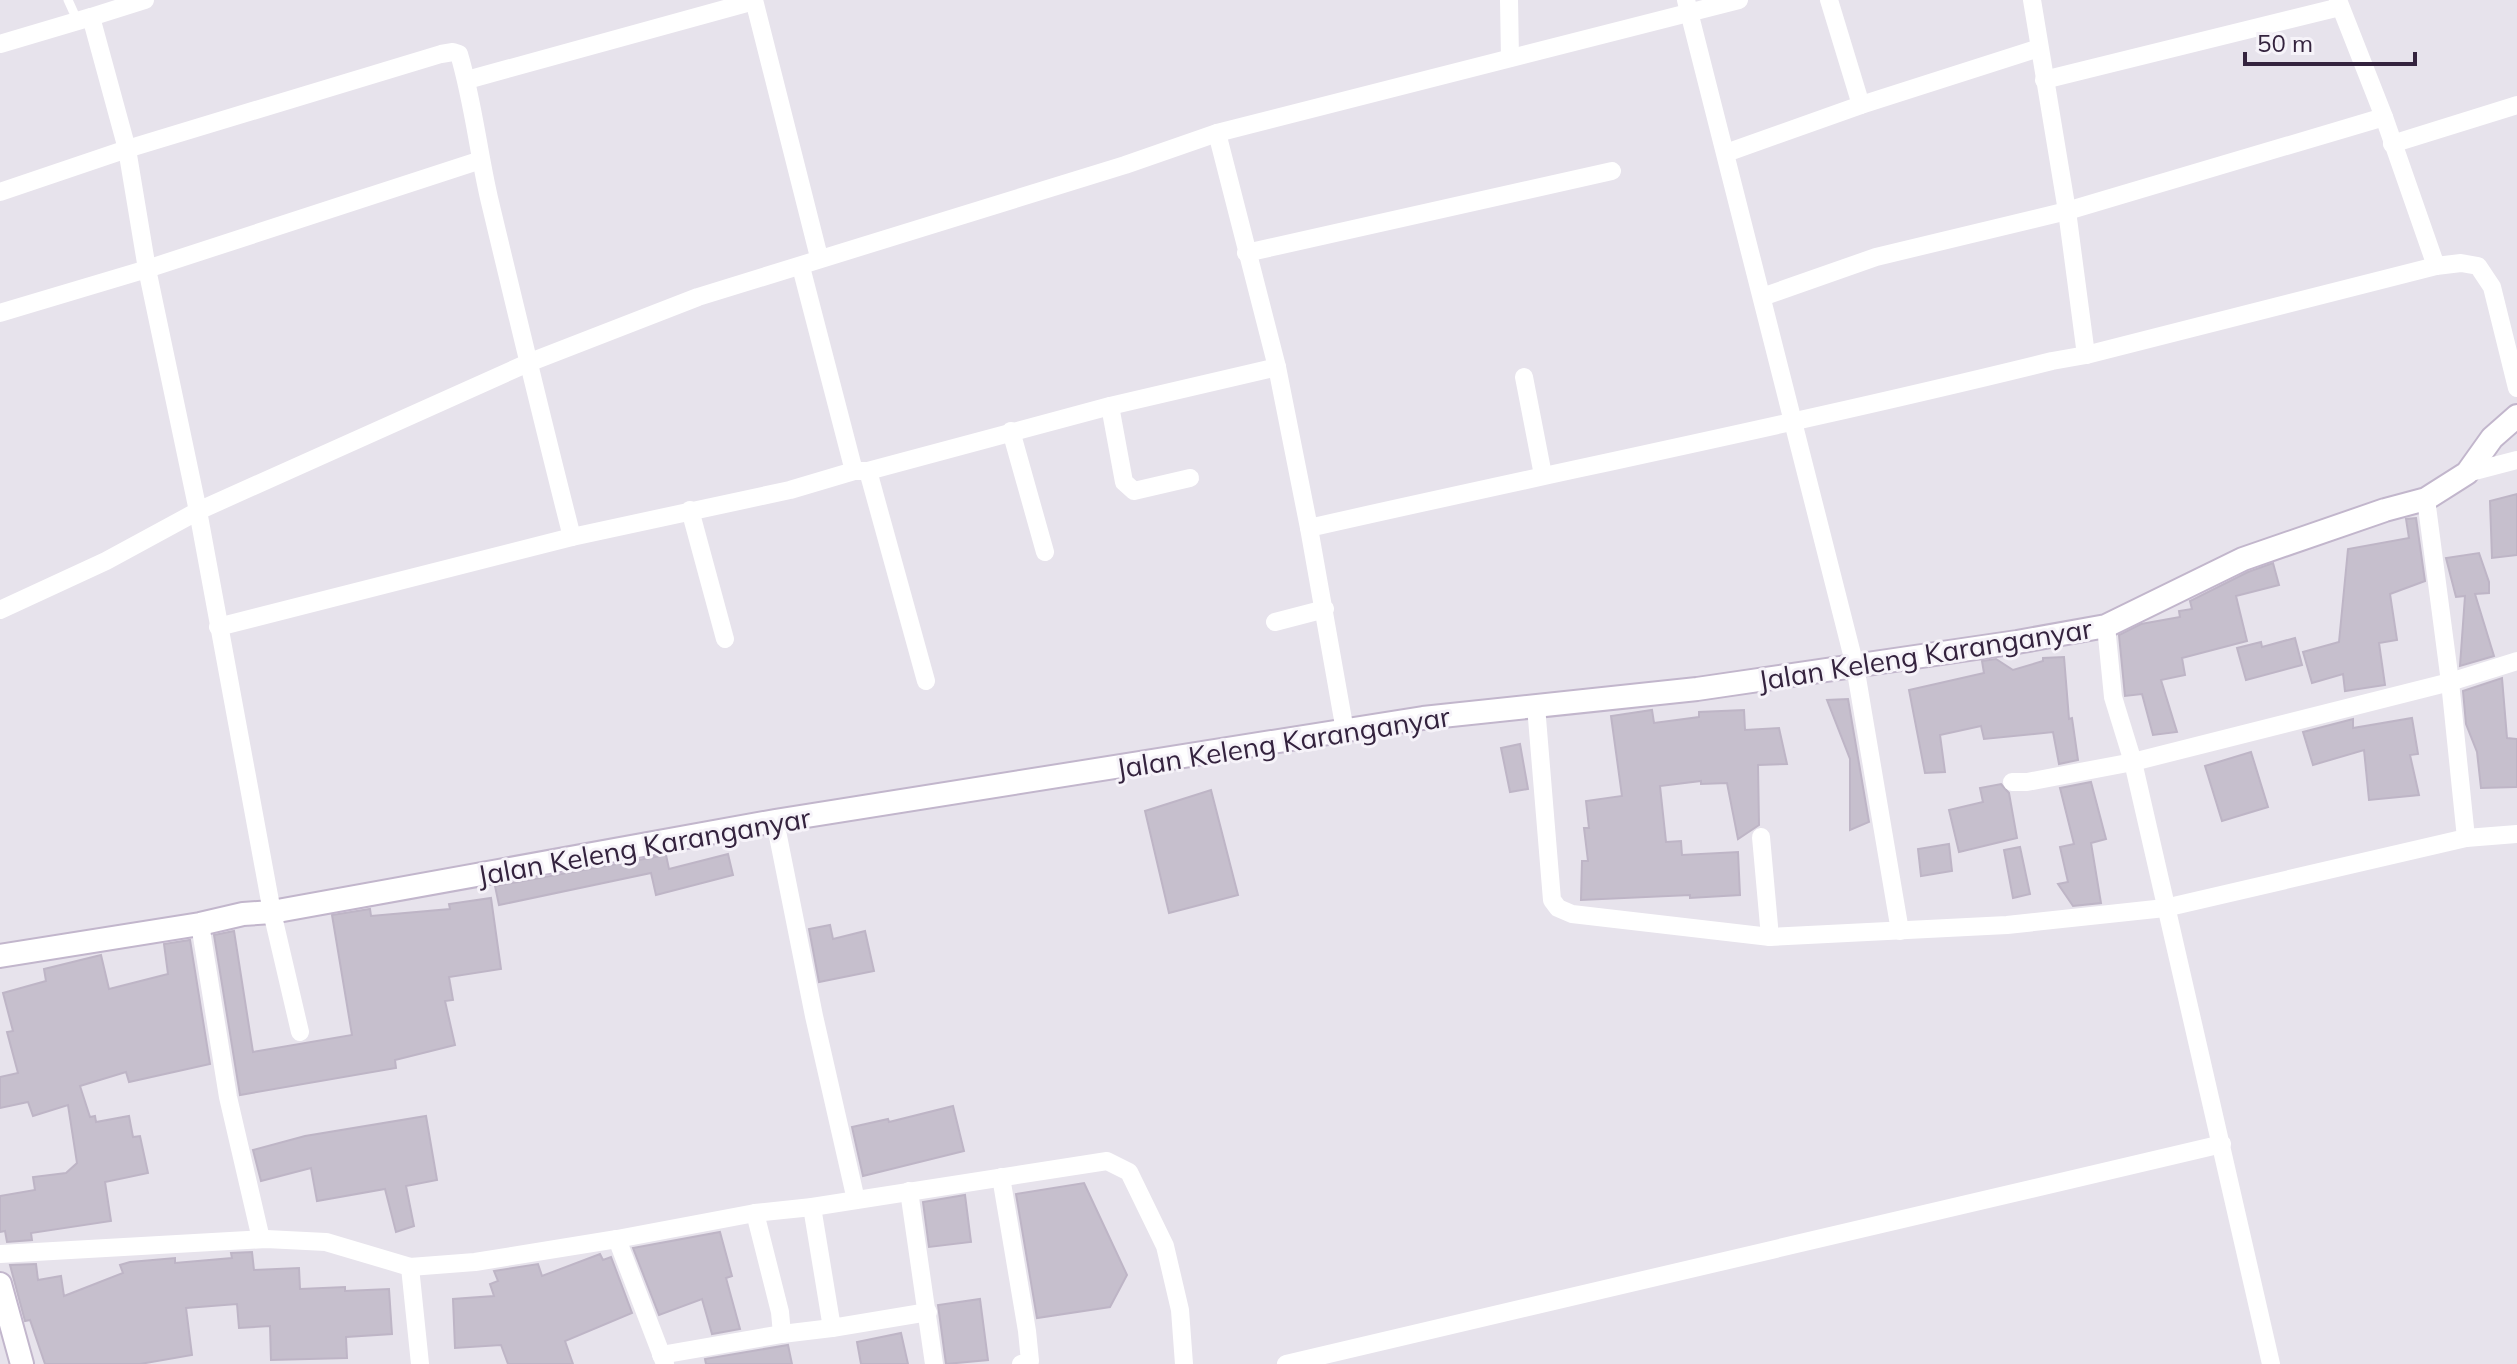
<svg xmlns="http://www.w3.org/2000/svg" width="2517" height="1364" viewBox="0 0 2517 1364" font-family="Mulish,sans-serif">
	<style>
		.building { fill: #c6bfcd; stroke: #beb5c6; stroke-width: 2 }
		.lines { fill: none; stroke-linecap: round; stroke-linejoin: round }
		.secondary-casing { stroke: #c2b6cc; stroke-width: 26 }
		.service { stroke: #fff; stroke-width: 9 }
		.minor { stroke: #fff; stroke-width: 18 }
		.secondary { stroke: #fff; stroke-width: 22 }
		.labels { text-anchor: middle; dominant-baseline: central; stroke-width: 6; stroke-linejoin: round; paint-order: stroke }
		.street-label { font-size: 28px; fill: #34233e; stroke: #f6f3f9 }
	</style>
	<rect width="100%" height="100%" fill="#e7e3ec"/>
	<g class="building">
		<polygon points="2517,494 2517,555 2492,558 2490,501"/>
		<polygon points="2416,518 2425,581 2390,594 2397,640 2379,643 2385,685 2345,691 2343,674 2312,683 2303,652 2339,642 2348,549 2409,538 2406,519"/>
		<polygon points="2479,553 2489,582 2489,593 2475,594 2494,656 2460,666 2465,596 2456,597 2446,558"/>
		<polygon points="2273,563 2279,585 2236,596 2247,641 2182,658 2185,675 2161,680 2177,732 2153,735 2142,694 2125,696 2119,635 2141,624 2180,617 2179,611 2192,609 2190,601 2248,572"/>
		<polygon points="2295,638 2302,665 2246,680 2237,648 2261,642 2262,647"/>
		<polygon points="2064,657 2069,719 2072,718 2078,760 2059,764 2053,732 1984,739 1981,726 1940,735 1945,772 1925,773 1909,690 1984,673 1982,661 1996,659 2013,670 2043,661 2043,658"/>
		<polygon points="2502,678 2507,738 2517,739 2517,787 2481,788 2477,752 2466,724 2463,691"/>
		<polygon points="1848,699 1869,822 1850,830 1850,759 1827,700"/>
		<polygon points="1652,710 1654,723 1699,717 1699,712 1744,710 1745,730 1779,728 1787,764 1758,765 1759,825 1738,839 1727,783 1701,784 1701,781 1660,786 1666,842 1681,841 1682,855 1738,852 1740,895 1690,898 1690,895 1581,900 1582,861 1588,861 1584,828 1589,828 1586,801 1622,796 1611,716"/>
		<polygon points="2412,718 2418,754 2410,755 2419,795 2369,800 2364,750 2313,765 2303,732 2353,719 2353,728"/>
		<polygon points="1520,744 1528,789 1510,792 1501,748"/>
		<polygon points="2251,752 2268,807 2222,821 2205,766"/>
		<polygon points="2091,782 2106,839 2091,843 2101,903 2073,906 2058,884 2068,882 2060,847 2074,844 2060,788"/>
		<polygon points="2001,784 2009,793 2017,838 1959,852 1949,810 1983,802 1980,788"/>
		<polygon points="1211,790 1238,895 1169,913 1145,811"/>
		<polygon points="1949,844 1952,871 1921,876 1918,849"/>
		<polygon points="2020,847 2030,894 2013,898 2004,850"/>
		<polygon points="728,854 733,875 656,895 651,873 499,905 495,886 666,855 669,869"/>
		<polygon points="491,898 501,969 449,977 453,1000 445,1001 455,1045 395,1060 396,1068 240,1095 214,935 234,931 253,1052 352,1035 332,915 370,909 371,916 450,909 449,904"/>
		<polygon points="830,925 833,939 865,931 874,971 819,982 809,929"/>
		<polygon points="190,940 210,1064 129,1082 126,1072 80,1086 90,1117 95,1116 96,1122 129,1116 133,1137 140,1136 148,1173 105,1182 111,1221 31,1233 32,1240 7,1242 5,1231 0,1232 0,1196 35,1190 33,1177 66,1173 77,1163 68,1105 33,1116 28,1102 0,1108 0,1077 18,1073 7,1032 13,1031 3,993 46,981 44,969 101,955 109,989 168,974 164,944"/>
		<polygon points="953,1106 964,1151 863,1176 852,1127 888,1119 889,1122"/>
		<polygon points="426,1116 437,1180 406,1186 414,1226 396,1232 385,1189 317,1201 311,1168 261,1181 253,1150 305,1136"/>
		<polygon points="1084,1183 1127,1275 1110,1307 1037,1318 1016,1194"/>
		<polygon points="965,1195 971,1242 929,1247 923,1202"/>
		<polygon points="720,1232 732,1276 726,1278 740,1329 712,1334 702,1299 659,1315 633,1248"/>
		<polygon points="252,1252 254,1270 299,1268 300,1289 345,1287 345,1291 389,1289 392,1334 346,1337 347,1358 271,1360 270,1326 239,1328 237,1304 186,1308 192,1355 140,1364 45,1364 30,1320 25,1321 10,1265 36,1264 38,1280 61,1276 64,1296 123,1273 120,1265 130,1262 175,1258 175,1263 232,1258 231,1253"/>
		<polygon points="600,1254 603,1260 611,1257 632,1313 565,1341 573,1364 508,1364 501,1345 455,1348 453,1299 494,1296 490,1284 498,1281 494,1271 538,1264 542,1276"/>
		<polygon points="980,1299 988,1360 946,1364 938,1305"/>
		<polygon points="901,1333 908,1364 861,1364 857,1342"/>
		<polygon points="788,1345 792,1364 706,1364 705,1359"/>
	</g>
	<g class="lines">
		<g class="secondary-casing">
			<g id="secondary">
				<polyline points="0,956 200,924 243,914 272,912 775,821 1423,718 1697,689 2017,642 2106,626 2243,559 2385,510 2426,499 2467,473 2492,438 2517,416"/>
				<polyline points="0,1284 22,1364"/>
			</g>
		</g>
		<polyline class="service" points="68,0 78,22"/>
		<g class="minor">
			<polyline points="754,0 819,257"/>
			<polyline points="1509,0 1510,58"/>
			<polyline points="1686,0 1855,666 1900,931"/>
			<polyline points="1829,0 1861,105"/>
			<polyline points="2032,0 2067,211 2086,355"/>
			<polyline points="2338,0 2384,117 2436,266 2461,263 2478,266 2492,287 2517,388"/>
			<polyline points="91,17 145,0"/>
			<polyline points="0,44 91,17 127,149 147,269 481,160"/>
			<polyline points="467,80 754,1"/>
			<polyline points="2044,80 2340,7"/>
			<polyline points="1217,133 1277,367 1309,528"/>
			<polyline points="2392,144 2517,105"/>
			<polyline points="1726,153 1861,105 2039,48"/>
			<path d="M0 192 127 149 441 54 453 52 459 54C473 101 478 150 489 198 516 311 543 424 572 537"/>
			<polyline points="1246,253 1612,171"/>
			<polyline points="801,267 854,471"/>
			<polyline points="1762,297 1876,257 2067,211 2384,117"/>
			<polyline points="0,313 147,269 198,511 528,363 698,297 1125,165 1217,133 1739,0"/>
			<polyline points="1524,377 1543,475"/>
			<polyline points="1110,406 1124,482 1134,491 1190,478"/>
			<polyline points="1011,431 1045,552"/>
			<polyline points="868,471 926,681"/>
			<polyline points="2467,473 2517,460"/>
			<polyline points="2426,499 2450,682 2466,838"/>
			<polyline points="690,510 725,639"/>
			<polyline points="0,610 106,561 198,511 272,912 300,1032"/>
			<polyline points="1275,622 1325,609"/>
			<polyline points="2106,626 2113,697 2133,762 2271,1364"/>
			<polyline points="218,627 572,537 790,490 854,471 868,471 1110,406 1277,367"/>
			<polyline points="1536,706 1552,900 1558,908 1572,914 1770,937 2007,925 2165,908 2466,838 2517,834"/>
			<path d="M1345 731 1309 528C1556 472 1805 422 2052 361L2086 355 2436 266"/>
			<polyline points="2012,782 2027,782 2133,762 2450,682 2517,661"/>
			<polyline points="775,821 814,1016 856,1200"/>
			<polyline points="1761,837 1770,937"/>
			<polyline points="200,924 228,1097 261,1239"/>
			<polyline points="1001,1177 1027,1331 1030,1361 1021,1364"/>
			<polyline points="909,1191 934,1364"/>
			<polyline points="812,1207 832,1328 928,1312"/>
			<polyline points="755,1213 780,1312 782,1334"/>
			<polyline points="617,1239 665,1364"/>
			<polyline points="0,1254 266,1239 326,1242 410,1267 475,1262 617,1239 755,1213 812,1207 1107,1161 1129,1172 1165,1246 1180,1310 1184,1364"/>
			<polyline points="410,1267 420,1364"/>
			<polyline points="661,1355 782,1334 832,1328"/>
			<polyline points="1286,1364 2222,1144"/>
		</g>
		<use href="#secondary" class="secondary"/>
	</g>
	<g class="labels">
		<g class="street-label">
			<text transform="translate(1925 654) rotate(-9)">Jalan Keleng Karanganyar</text>
			<text transform="translate(1283 742) rotate(-9)">Jalan Keleng Karanganyar</text>
			<text transform="translate(644 846) rotate(-10)">Jalan Keleng Karanganyar</text>
		</g>
	</g>
	<path d="M2245 52v12h170v-12" fill="none" stroke="#34233e" stroke-width="4"/>
	<text x="2257" y="52" font-size="24" fill="#34233e" stroke="#f6f3f9" stroke-width="6" paint-order="stroke">50 m</text>
</svg>
